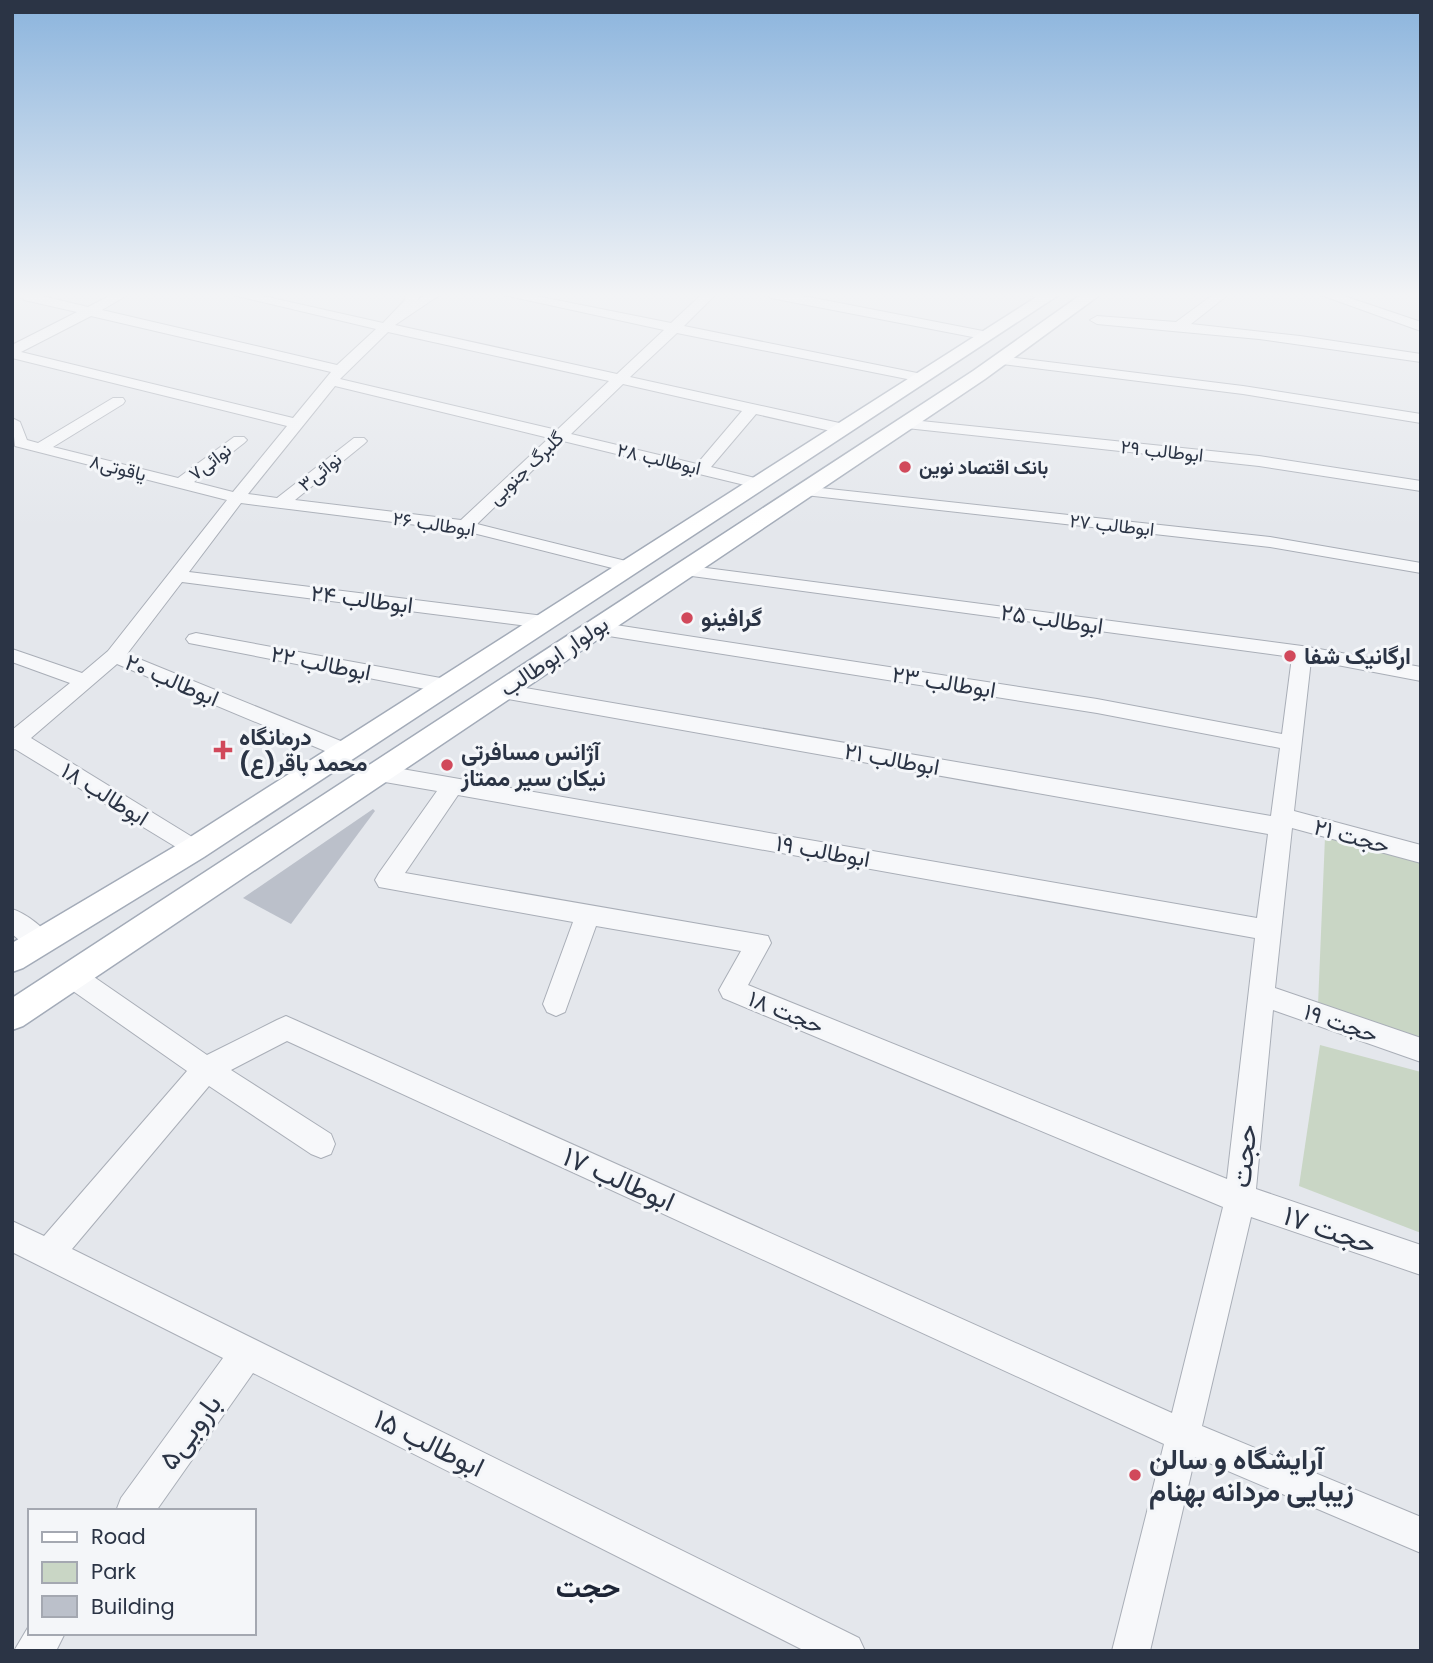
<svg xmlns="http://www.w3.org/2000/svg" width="1433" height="1663" viewBox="0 0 1433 1663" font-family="Poppins,Vazirmatn,sans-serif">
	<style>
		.green { fill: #c9d6c5 }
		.building { fill: #bbc0ca }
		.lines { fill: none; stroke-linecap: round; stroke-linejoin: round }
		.minor-casing { stroke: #a9aeb7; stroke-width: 2 }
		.major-casing { stroke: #a3abb8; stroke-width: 3 }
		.minor { fill: #f7f8fa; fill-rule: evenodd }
		.major { fill: #fff; fill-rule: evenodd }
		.poi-dot { fill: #d1495b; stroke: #f4f6f9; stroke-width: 2.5 }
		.labels { text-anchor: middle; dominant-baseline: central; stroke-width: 6; stroke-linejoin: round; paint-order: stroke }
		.far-street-label { font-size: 19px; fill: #2b3445; stroke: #f4f6f9 }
		.far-poi-label { font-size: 19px; font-weight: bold; fill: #2b3445; stroke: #f4f6f9; text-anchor: start }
		.street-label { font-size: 23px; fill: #2b3445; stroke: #f4f6f9 }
		.poi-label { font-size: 23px; font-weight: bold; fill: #2b3445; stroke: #f4f6f9; text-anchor: start }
		.near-street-label { font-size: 28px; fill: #2b3445; stroke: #f4f6f9 }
		.near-poi-label { font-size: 28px; font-weight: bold; fill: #2b3445; stroke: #f4f6f9; text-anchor: start }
		.near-neighbourhood-label { font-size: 28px; font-weight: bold; fill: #1d2536; stroke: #f4f6f9 }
	</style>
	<rect width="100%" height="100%" fill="#e4e7ec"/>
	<g class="green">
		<polygon points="1325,837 1421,863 1421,1038 1318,1005"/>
		<polygon points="1320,1045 1421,1072 1421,1233 1299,1186"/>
	</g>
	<polygon class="building" points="373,809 375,811 291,924 243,898"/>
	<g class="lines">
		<g class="minor-casing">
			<g id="minor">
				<path d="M21 294H34L88 307 113 294H129L102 310 337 365 376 329 229 294H254L383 323 404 301 407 294H420L418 300 426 294H441L395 325 617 374 664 330 499 294H526L671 323 702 294H716L684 326 922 374 929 378 922 382 677 333 630 377 844 424 852 429 844 434 756 414 711 467 763 480 765 483 763 486 757 488 563 441 477 524 634 563 637 567 634 571 628 572 465 531 241 503 189 572 544 616 551 618 553 622 551 626 544 628 182 582 127 654 353 746 356 751 353 756 345 759 337 756 117 664 31 738 202 843 206 849 202 855 194 858 15 749 12 750V730L70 683 12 662V649L82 673 108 651 227 500 15 446 12 418 20 422 27 440 38 443 113 398H123L125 401 123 404 53 447 178 478 234 437H244L247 440 244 443 194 482 233 492 287 426 12 358V345L77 312 24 300ZM91 316 331 372 293 418 21 352ZM388 332 609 381 557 430 340 379ZM623 384 742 411 697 464 571 434ZM335 386 549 438 461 520 295 500 364 444 367 441 364 438H354L277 498 248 494Z"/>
				<polygon points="765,294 793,294 988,332 995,336 988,340 771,298"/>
				<polygon points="1025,294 1052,294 1053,297 1047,301"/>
				<polygon points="1214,294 1229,294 1191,324 1300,336 1421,354 1421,362 1259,339 1097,324 1090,320 1097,316 1176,322"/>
				<polygon points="1318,294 1338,294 1421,322 1421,331"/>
				<polygon points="999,356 1243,386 1421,414 1421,423 1243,394 994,363 992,360"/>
				<polygon points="902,419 1259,456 1421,481 1421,491 1259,466 897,427 894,424"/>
				<polygon points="802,486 1270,537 1421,563 1421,573 1270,547 796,494 794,491 796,488"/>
				<path d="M683 565 1302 646 1421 667V681L1311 660 1294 811 1421 845V863L1292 828 1275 988 1421 1038V1062L1273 1010 1256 1189 1421 1245V1275L1251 1217 1202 1426 1421 1517V1553L1195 1457 1150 1651H1112L1164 1444 287 1041 231 1070 331 1134 335 1144 331 1154 321 1158 311 1154 209 1086 72 1249 859 1638 865 1651H805L253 1373 156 1511H116L121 1498 223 1358 12 1252V1221L44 1236 187 1071 63 984 59 976 63 968 72 965 81 968 207 1055 277 1020 286 1016 295 1020 1172 1413 1223 1207 723 998 719 990 741 951 596 926 565 1012 556 1016 547 1012 543 1004 573 922 379 887 375 880 379 873 437 791 379 781 371 779 368 773 371 767 379 765 1257 918 1268 834 502 698 495 696 492 691 495 686 502 684 1271 816 1280 748 1097 713 596 634 589 632 587 628 589 624 596 622 1097 699 1282 734 1292 657 677 574 674 570 677 566ZM458 795 1255 938 1227 1179 748 985 771 943 768 936 405 873Z"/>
				<polygon points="196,633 446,679 453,681 456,686 453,691 446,693 189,643 186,639 189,635"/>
				<path d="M12 909C27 914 47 929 53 943L50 950C34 956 24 944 12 934Z"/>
				<polygon points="30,1624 30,1633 65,1633 56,1651 14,1651"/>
			</g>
		</g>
		<g class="major-casing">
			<g id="major">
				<polygon points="1041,294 1060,294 204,857 23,968 12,972 12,943 184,841"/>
				<polygon points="1082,294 1101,294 985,379 23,1026 12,1030 12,998 973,371"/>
			</g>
		</g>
		<use href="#minor" class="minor"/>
		<use href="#major" class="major"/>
	</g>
	<linearGradient id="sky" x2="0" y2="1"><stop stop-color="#8bb4dd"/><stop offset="0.56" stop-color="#f3f4f6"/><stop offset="1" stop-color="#f3f4f6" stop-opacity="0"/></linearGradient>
	<rect width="1433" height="527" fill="url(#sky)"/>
	<g class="poi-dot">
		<circle cx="905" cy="467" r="7"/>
		<circle cx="687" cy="618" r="7"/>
		<circle cx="1290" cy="656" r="7"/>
		<path d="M219.5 739.5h7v7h7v7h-7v7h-7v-7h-7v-7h7z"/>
		<circle cx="447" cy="765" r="7"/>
		<circle cx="1135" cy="1475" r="7"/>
	</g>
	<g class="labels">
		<g class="far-street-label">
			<text transform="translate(1162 451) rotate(6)">ابوطالب ۲۹</text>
			<text transform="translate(659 459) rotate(13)">ابوطالب ۲۸</text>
			<text transform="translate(210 462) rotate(-37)">نوائی۷</text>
			<text transform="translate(118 468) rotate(14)">یاقوتی۸</text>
			<text transform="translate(526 468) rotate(-44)">گلبرگ جنوبی</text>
			<text transform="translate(320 472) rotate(-39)">نوائی۳</text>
			<text transform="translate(434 524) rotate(8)">ابوطالب ۲۶</text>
			<text transform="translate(1112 525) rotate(6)">ابوطالب ۲۷</text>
		</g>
		<g class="far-poi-label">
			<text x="919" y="467">بانک اقتصاد نوین</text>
		</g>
		<g class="street-label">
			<text transform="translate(362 599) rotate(7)">ابوطالب ۲۴</text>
			<text transform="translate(1052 619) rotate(8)">ابوطالب ۲۵</text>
			<text transform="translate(554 656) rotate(-34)">بولوار ابوطالب</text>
			<text transform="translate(321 663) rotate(11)">ابوطالب ۲۲</text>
			<text transform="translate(172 680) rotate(23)">ابوطالب ۲۰</text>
			<text transform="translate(944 682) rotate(9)">ابوطالب ۲۳</text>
			<text transform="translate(892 759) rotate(10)">ابوطالب ۲۱</text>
			<text transform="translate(105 794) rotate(32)">ابوطالب ۱۸</text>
			<text transform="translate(1352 836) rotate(15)">حجت ۲۱</text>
			<text transform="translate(823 851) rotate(10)">ابوطالب ۱۹</text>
			<text transform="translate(786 1012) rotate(22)">حجت ۱۸</text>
			<text transform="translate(1341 1023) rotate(19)">حجت ۱۹</text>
		</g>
		<g class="poi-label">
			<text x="701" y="618">گرافینو</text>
			<text x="1304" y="656">ارگانیک شفا</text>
			<text x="239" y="737">درمانگاه<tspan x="239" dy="26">محمد باقر(ع)</tspan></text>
			<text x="461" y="752">آژانس مسافرتی<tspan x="461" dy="26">نیکان سیر ممتاز</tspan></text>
		</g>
		<g class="near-street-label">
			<text transform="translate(1244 1156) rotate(-84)">حجت</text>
			<text transform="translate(619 1179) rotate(24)">ابوطالب ۱۷</text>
			<text transform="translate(1330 1230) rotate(19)">حجت ۱۷</text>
			<text transform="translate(190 1432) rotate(-54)">بارویی۵</text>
			<text transform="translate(429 1443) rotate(26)">ابوطالب ۱۵</text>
		</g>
		<g class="near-poi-label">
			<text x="1149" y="1459">آرایشگاه و سالن<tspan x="1149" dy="32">زیبایی مردانه بهنام</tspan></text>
		</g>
		<g class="near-neighbourhood-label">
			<text x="588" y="1587">حجت</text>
		</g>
	</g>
	<rect width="1433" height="1663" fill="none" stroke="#2b3445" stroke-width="28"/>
	<rect x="28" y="1509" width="228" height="126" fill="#f4f6f9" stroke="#a4a8b1" stroke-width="2"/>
	<rect x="42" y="1532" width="35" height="10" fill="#ffffff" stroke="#a4a8b1" stroke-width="2"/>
	<text x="91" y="1544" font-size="21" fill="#2b3445">Road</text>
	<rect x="42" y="1562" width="35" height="21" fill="#c9d6c5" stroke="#a4a8b1" stroke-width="2"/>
	<text x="91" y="1579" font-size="21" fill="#2b3445">Park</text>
	<rect x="42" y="1596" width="35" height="21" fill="#bbc0ca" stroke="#a4a8b1" stroke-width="2"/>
	<text x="91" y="1614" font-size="21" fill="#2b3445">Building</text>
</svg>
